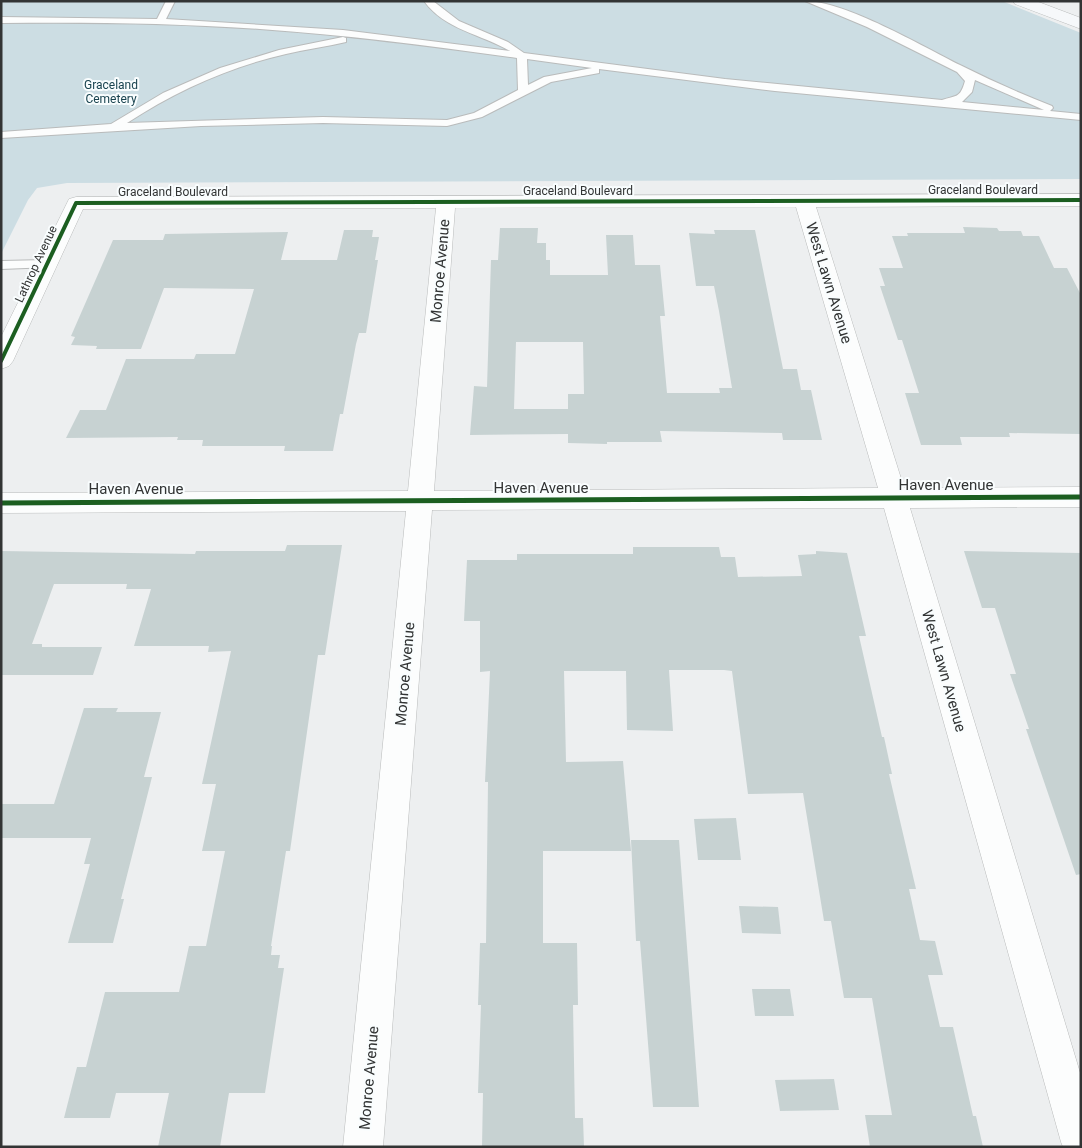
<svg xmlns="http://www.w3.org/2000/svg" width="1082" height="1148" viewBox="0 0 1082 1148" font-family="Roboto,sans-serif">
	<style>
		.green { fill: #ccdde3 }
		.building { fill: #c7d2d2; fill-rule: evenodd }
		.lines { fill: none; stroke-linecap: round; stroke-linejoin: round }
		.lane-casing { stroke: #b9bbbb; stroke-width: 2 }
		.street-casing { stroke: #b9bbbb; stroke-width: 1 }
		.secondary-casing { stroke: #b9bbbb; stroke-width: 1 }
		.lane { fill: #fcfdfd; fill-rule: evenodd }
		.street { fill: #fcfdfd; fill-rule: evenodd }
		.secondary { fill: #f6f8fa; fill-rule: evenodd }
		.cycleway-far1-casing { stroke: #f9fdfe; stroke-width: 6 }
		.cycleway-casing { stroke: #f9fdfe; stroke-width: 8 }
		.cycleway-far1 { stroke: #1b5e20; stroke-width: 4 }
		.cycleway { stroke: #1b5e20; stroke-width: 5 }
		.labels { text-anchor: middle; dominant-baseline: central; stroke-width: 4; stroke-linejoin: round; paint-order: stroke }
		.far-park-label { font-size: 12px; fill: #19434f; stroke: #f9fdfe }
		.far-street-label { font-size: 12px; fill: #323434; stroke: #f9fdfe }
		.street-label { font-size: 15px; fill: #323434; stroke: #f9fdfe }
	</style>
	<rect width="100%" height="100%" fill="#edeff0"/>
	<polygon class="green" points="1,1 1002,1 1081,33 1081,179 67,183 37,188 28,200 1,254"/>
	<g class="building">
		<polygon points="963,227 997,228 999,231 1021,231 1023,236 1039,236 1054,268 1067,268 1081,295 1081,434 1009,433 1010,437 960,437 962,445 921,445 905,393 919,393 902,340 898,340 880,286 885,286 879,268 903,268 892,236 908,236 907,233 965,233"/>
		<path d="M500 228H538L537 243H546V260H550V275H608L606 235H633L635 265H660L665 316H660L667 393H720L719 388H732L719 311 714 286H696L689 233 715 234 714 230H755L783 369H797L801 390H811L822 440H783L782 433 726 432 660 431 662 442H607V444L568 443V434L470 435 474 386 487 387 491 260H498ZM516 342H583L584 394H568V409H514Z"/>
		<polygon points="344,230 373,230 372,237 379,237 375,260 378,260 366,333 359,333 356,344 343,414 340,414 333,451 284,451 285,446 202,446 203,440 177,440 178,437 66,438 80,410 106,410 126,359 194,359 196,354 235,354 254,289 164,288 141,349 96,349 97,346 71,345 75,337 71,336 113,240 163,240 165,234 288,232 281,260 337,260"/>
		<polygon points="287,545 342,545 325,655 318,655 290,851 286,851 271,946 272,946 271,955 280,955 278,968 284,968 265,1093 229,1093 220,1147 158,1147 169,1093 116,1093 110,1118 64,1118 77,1067 86,1067 105,992 179,992 189,946 206,946 225,851 202,851 216,784 202,784 231,651 208,652 209,646 134,646 151,589 126,589 127,584 54,584 32,644 42,644 42,647 102,647 93,675 1,675 1,551 195,554 196,551 285,551"/>
		<polygon points="633,547 719,547 721,557 735,557 738,577 802,576 798,555 816,554 816,551 847,553 866,636 859,636 882,737 884,737 892,774 889,774 916,889 909,889 920,940 935,941 943,975 928,975 940,1027 953,1027 973,1116 976,1116 983,1147 870,1147 865,1115 892,1115 872,998 844,998 831,921 824,921 803,793 748,794 732,671 724,670 669,670 673,731 627,730 626,671 564,671 566,762 623,761 631,851 543,851 543,943 577,943 578,1005 573,1005 575,1118 583,1118 584,1147 482,1147 483,1093 478,1093 481,1005 478,1005 480,943 486,943 488,782 485,782 490,671 480,672 480,621 464,621 467,560 517,560 517,554 633,554"/>
		<polygon points="964,551 1081,553 1081,874 1076,875 1026,729 1029,729 1010,674 1016,674 995,608 982,608"/>
		<polygon points="84,708 118,708 116,712 161,712 144,777 152,777 121,899 124,899 113,943 68,943 90,864 84,864 91,838 1,838 1,804 54,804"/>
		<polygon points="736,818 741,860 698,860 694,819"/>
		<polygon points="631,840 679,840 699,1107 653,1107 640,941 636,941"/>
		<polygon points="739,906 778,907 781,934 742,933"/>
		<polygon points="752,989 790,989 794,1016 755,1016"/>
		<polygon points="834,1079 839,1110 780,1111 775,1080"/>
	</g>
	<g class="lines">
		<g class="lane-casing">
			<g id="lane">
				<path d="M166 1H175L166 19 343 30 510 51C481 34 445 30 424 1H433L459 21 508 42 524 53 725 79 942 100C956 95 960 99 965 81L957 72 867 27 805 1C845 1 922 46 960 65 990 80 1021 94 1052 106L1053 108 1050 111 1081 114V120L775 91 599 69V73L551 82 482 117 447 126 323 123 201 126 1 138V132L111 124 163 93 220 68 279 50 343 37 346 38V42C326 47 306 49 286 54 229 67 176 91 127 123L323 117 447 120 474 113 518 90 517 58C431 46 346 35 260 29 174 23 87 22 1 23V17L157 19ZM527 59 592 68 544 77 528 85ZM975 80 1044 110 962 102 972 92Z"/>
				<polygon points="47,260 53,264 51,267 1,269 1,261"/>
			</g>
		</g>
		<g class="street-casing">
			<path id="street" d="M1081 194V206L816 207 904 488 1081 487V507L910 508 1081 1076V1147H1063L1061 1142 884 508 432 510 383 1147H343L406 511 1 513V493L408 491 436 208 83 209 13 361 9 366 1 369V337L69 199 76 197ZM796 207 878 488 434 491 455 208Z"/>
		</g>
		<g class="secondary-casing">
			<polygon id="secondary" points="1013,1 1036,1 1081,18 1081,29 1015,4"/>
		</g>
		<use href="#lane" class="lane"/>
		<use href="#street" class="street"/>
		<use href="#secondary" class="secondary"/>
		<g class="cycleway-far1-casing">
			<polyline id="cycleway-far1" points="1,361 76,203 1081,200"/>
		</g>
		<g class="cycleway-casing">
			<polyline id="cycleway" points="1,503 1081,497"/>
		</g>
		<use href="#cycleway-far1" class="cycleway-far1"/>
		<use href="#cycleway" class="cycleway"/>
	</g>
	<g class="labels">
		<g class="far-park-label">
			<text x="111" y="85">Graceland<tspan x="111" dy="14">Cemetery</tspan></text>
		</g>
		<g class="far-street-label">
			<text x="983" y="190">Graceland Boulevard</text>
			<text x="578" y="191">Graceland Boulevard</text>
			<text x="173" y="192">Graceland Boulevard</text>
			<text transform="translate(36 264) rotate(-65)">Lathrop Avenue</text>
		</g>
		<g class="street-label">
			<text transform="translate(440 271) rotate(-85)">Monroe Avenue</text>
			<text transform="translate(829 283) rotate(73)">West Lawn Avenue</text>
			<text x="946" y="485">Haven Avenue</text>
			<text x="541" y="488">Haven Avenue</text>
			<text x="136" y="489">Haven Avenue</text>
			<text transform="translate(944 671) rotate(74)">West Lawn Avenue</text>
			<text transform="translate(405 674) rotate(-85)">Monroe Avenue</text>
			<text transform="translate(369 1078) rotate(-85)">Monroe Avenue</text>
		</g>
	</g>
	<rect width="1082" height="1148" fill="none" stroke="#323434" stroke-width="5"/>
</svg>
